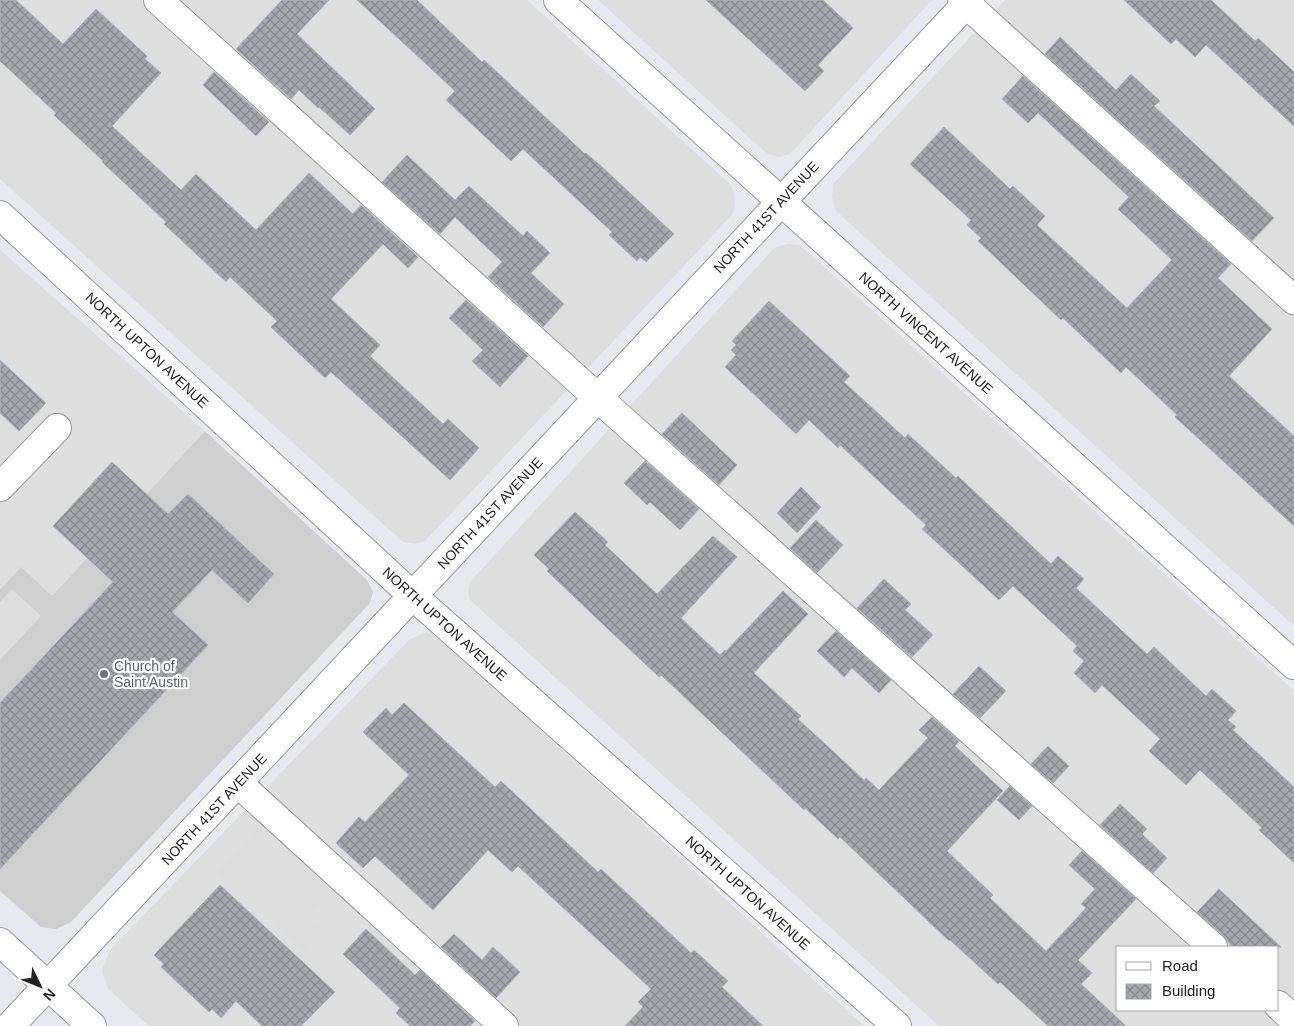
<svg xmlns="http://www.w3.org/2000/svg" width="1294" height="1026" viewBox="0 0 1294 1026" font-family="Helvetica,sans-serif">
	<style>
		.residential { fill: #dededf; fill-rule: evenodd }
		.religious { fill: #cfcfcf }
		.parking { fill: #ddd }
		.building { fill: url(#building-cross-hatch); stroke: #acb3c0 }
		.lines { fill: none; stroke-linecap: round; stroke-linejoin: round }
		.minor-casing { stroke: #989898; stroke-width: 30 }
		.minor { stroke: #fff; stroke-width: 28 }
		.worship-dot { fill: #6b7280; stroke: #fff; stroke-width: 2 }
		.labels { text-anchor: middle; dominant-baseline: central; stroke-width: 4.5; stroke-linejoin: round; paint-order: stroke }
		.street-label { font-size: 14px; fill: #212121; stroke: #fff }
		.worship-label { font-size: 14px; fill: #5b616d; stroke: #fff; text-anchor: start }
	</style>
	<defs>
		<pattern id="building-cross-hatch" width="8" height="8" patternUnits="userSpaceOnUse" patternTransform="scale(1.25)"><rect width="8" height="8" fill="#a4a7ae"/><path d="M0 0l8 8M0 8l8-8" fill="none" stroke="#85888d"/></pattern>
	</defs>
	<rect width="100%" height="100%" fill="#e8e9f0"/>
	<g class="residential">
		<polygon points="0,0 527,0 729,183 734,193 735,206 732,215 425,541 415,544 403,542 0,179"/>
		<polygon points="598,0 932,0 790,154 779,157 767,154"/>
		<polygon points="1005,0 1294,0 1294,626 836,211 832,197 833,184"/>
		<path d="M788 244 800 245 1294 691V1026H939L470 600 468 591 471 581 774 248ZM1118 947H1278V1010H1118Z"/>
		<polygon points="0,250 205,431 52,596 0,590"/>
		<polygon points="426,632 437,635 864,1026 149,1026 108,989 102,970 110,950 409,640"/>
	</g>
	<polygon class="religious" points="205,431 367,580 373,592 370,603 70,923 56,929 41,927 0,891 0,590 21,567 52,596"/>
	<g class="parking">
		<polygon points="12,589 41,616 0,660 0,602"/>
		<polygon points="263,822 334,887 308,915 325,930 305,952 218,872"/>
	</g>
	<g class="building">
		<polygon points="0,0 16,0 63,44 96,9 147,56 145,59 161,73 112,126 181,190 196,174 256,230 309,173 353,214 361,205 418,257 408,268 383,244 331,299 380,345 370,356 443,424 448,419 479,448 450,480 331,372 325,378 274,330 271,327 277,321 230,277 226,282 164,224 166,222 102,162 103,161 54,115 56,113 0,61"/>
		<polygon points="282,0 329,0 297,34 375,109 350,135 319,107 318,108 299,90 291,99 236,49"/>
		<polygon points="357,0 417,0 482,62 484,60 585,154 586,153 600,165 674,234 646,262 640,257 637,261 609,235 612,232 523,149 511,161 446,100 455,91"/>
		<polygon points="706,0 823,0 853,28 818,65 824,71 805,91"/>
		<polygon points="1124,0 1211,0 1255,41 1258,38 1294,72 1294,126 1206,45 1195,57 1176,39 1171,44"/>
		<polygon points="1060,37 1116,90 1131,74 1160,101 1154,106 1274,218 1252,241 1045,54"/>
		<polygon points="214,72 269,122 256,136 203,85"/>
		<polygon points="1023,76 1231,264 1218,278 1272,329 1229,376 1294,436 1294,526 1175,417 1177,415 1126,367 1121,373 1063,318 1061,320 978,241 981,238 967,225 971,220 910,164 944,127 1010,189 1013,186 1045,216 1037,225 1127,308 1172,260 1118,209 1129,197 1038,113 1028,123 1002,99"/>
		<polygon points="407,155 455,200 469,186 523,236 527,231 550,253 531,273 564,304 543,327 488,277 502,262 455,217 440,234 382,182"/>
		<polygon points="466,300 528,356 500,387 472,361 483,350 449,318"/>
		<polygon points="769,301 850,376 844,382 905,438 908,434 956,478 958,476 1051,564 1058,556 1084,579 1076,588 1147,654 1154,647 1206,696 1212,689 1236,711 1228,720 1236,727 1233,730 1294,787 1294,863 1259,830 1262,828 1200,770 1186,785 1149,751 1160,739 1102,685 1095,693 1074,673 1084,661 1073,651 1077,646 1013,586 999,600 922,529 926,525 840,445 838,448 809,420 796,434 725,367 736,355 731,350 736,345 732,341"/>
		<polygon points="0,360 46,403 19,431 0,413"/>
		<polygon points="682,413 737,465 719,485 662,434"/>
		<polygon points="645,461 699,509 680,530 650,502 647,505 624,483"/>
		<polygon points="112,462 168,514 188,494 274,574 248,603 212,570 172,612 208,645 0,869 0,703 113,582 53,526"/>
		<polygon points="801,487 821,507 797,533 777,513"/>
		<polygon points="575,512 608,542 605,545 657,594 713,536 737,557 681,618 720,655 725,650 726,651 783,591 808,614 754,673 801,716 798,719 864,780 866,778 879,790 928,738 919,730 932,717 959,741 955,746 1003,791 947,851 993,895 990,898 1046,951 1086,908 1081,904 1095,889 1069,865 1082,851 1136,899 1078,960 1092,973 1081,984 1126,1026 1048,1026 1000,982 998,984 950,940 949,941 840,837 838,839 805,808 804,810 661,675 659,677 591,613 547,571 549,569 534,555"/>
		<polygon points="816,520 843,545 817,573 790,548"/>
		<polygon points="884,579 911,604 905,610 933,635 912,657 857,608"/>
		<polygon points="836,631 891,680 879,693 852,668 844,677 817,651"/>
		<polygon points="979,666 1006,691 980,718 953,694"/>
		<polygon points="404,703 495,787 501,781 598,872 601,869 691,953 694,950 728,981 722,987 763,1026 625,1026 643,1007 638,1002 651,989 518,866 512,872 488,850 433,910 375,856 363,868 336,843 359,817 365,822 409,775 363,732 386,708 392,715"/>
		<polygon points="1048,746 1069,766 1053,783 1031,764"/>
		<polygon points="1010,786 1032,806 1019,820 997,800"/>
		<polygon points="1120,804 1147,829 1142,834 1167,858 1153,873 1100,825"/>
		<polygon points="220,885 335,992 301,1026 262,1026 236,1001 221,1018 212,1009 209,1012 161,967 164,964 154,955"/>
		<polygon points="1219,889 1281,947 1232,947 1223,935 1197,912"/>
		<polygon points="366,929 415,975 420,970 475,1021 470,1026 410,1026 396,1013 400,1008 343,954"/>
		<polygon points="454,934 482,960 493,947 520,972 496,998 441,947"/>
	</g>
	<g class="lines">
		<g class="minor-casing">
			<g id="minor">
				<polyline points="158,0 598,398 1213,947"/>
				<polyline points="558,0 1294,665"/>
				<polyline points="962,0 1294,300"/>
				<polyline points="0,215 413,596 897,1026"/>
				<polyline points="0,487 57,428"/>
				<polyline points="238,783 504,1026"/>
				<polyline points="0,942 92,1026"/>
				<polyline points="1278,1005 1294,1020"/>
				<polyline points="10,1026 970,0"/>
			</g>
		</g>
		<use href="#minor" class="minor"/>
	</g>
	<circle class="worship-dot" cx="104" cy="674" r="5"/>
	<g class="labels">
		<g class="street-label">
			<text transform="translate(766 217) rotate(-47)">NORTH 41ST AVENUE</text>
			<text transform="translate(926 333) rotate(42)">NORTH VINCENT AVENUE</text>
			<text transform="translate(147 350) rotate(43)">NORTH UPTON AVENUE</text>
			<text transform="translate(490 513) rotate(-47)">NORTH 41ST AVENUE</text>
			<text transform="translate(445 624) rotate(42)">NORTH UPTON AVENUE</text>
			<text transform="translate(214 809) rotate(-47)">NORTH 41ST AVENUE</text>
			<text transform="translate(748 893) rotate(42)">NORTH UPTON AVENUE</text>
		</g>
		<g class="worship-label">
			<text x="114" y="666">Church of<tspan x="114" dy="16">Saint Austin</tspan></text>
		</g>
	</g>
	<rect x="1116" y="946" width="162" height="65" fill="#ffffff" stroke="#a6a6a6"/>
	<rect x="1126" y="962" width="25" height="8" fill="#ffffff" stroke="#a6a6a6"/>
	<text x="1162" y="971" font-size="15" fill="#212121">Road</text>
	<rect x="1126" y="984" width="25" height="15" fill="url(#building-cross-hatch)" stroke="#a6a6a6"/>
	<text x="1162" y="996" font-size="15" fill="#212121">Building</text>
	<g transform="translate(40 986) rotate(133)" stroke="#ffffff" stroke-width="4" paint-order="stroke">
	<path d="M0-4L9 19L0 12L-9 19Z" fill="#212121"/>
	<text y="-8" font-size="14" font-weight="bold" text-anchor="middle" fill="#212121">N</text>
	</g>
</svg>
